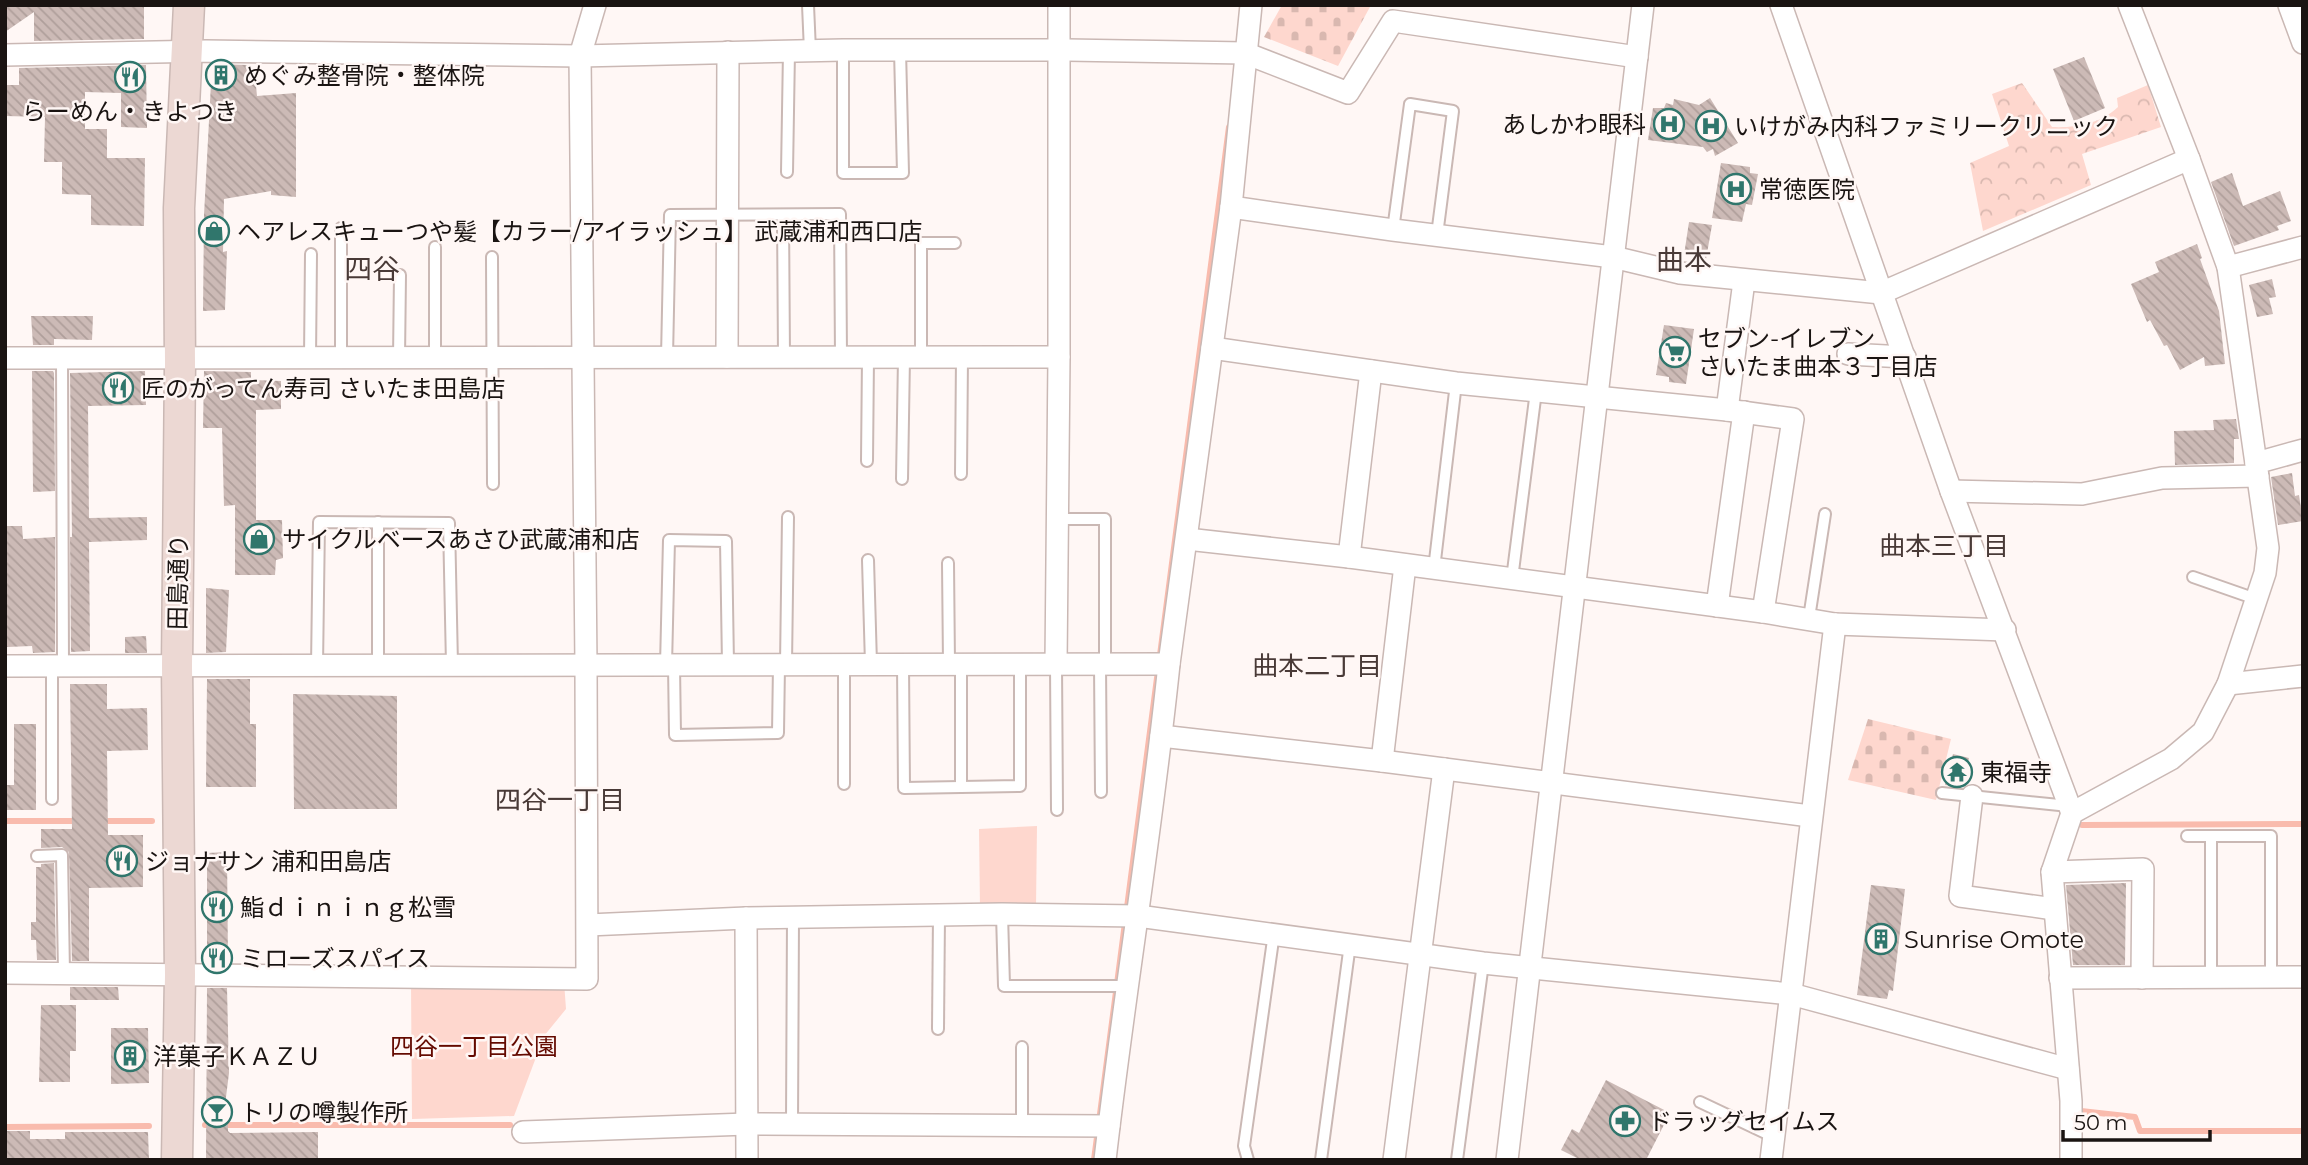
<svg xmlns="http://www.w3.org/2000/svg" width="2308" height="1165" viewBox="0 0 2308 1165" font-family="Montserrat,'Noto Sans JP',sans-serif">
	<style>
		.green { fill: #fed7ce }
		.forest { fill: url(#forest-crowns) }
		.cemetery { fill: url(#cemetery-stones) }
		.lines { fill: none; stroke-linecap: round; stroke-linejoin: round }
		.stream { stroke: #f9bbad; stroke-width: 6 }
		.building { fill: url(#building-back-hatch) }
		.lane-casing { stroke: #cab8b4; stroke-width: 14 }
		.street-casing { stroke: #cab8b4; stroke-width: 24 }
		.secondary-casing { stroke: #cab8b4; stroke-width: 33 }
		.lane { stroke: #fff; stroke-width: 10 }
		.street { stroke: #fff; stroke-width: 21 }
		.secondary { stroke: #ecd8d3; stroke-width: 30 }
		.labels { text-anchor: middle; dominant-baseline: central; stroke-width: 5; stroke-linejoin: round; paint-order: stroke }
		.poi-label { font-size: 24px; fill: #1a1412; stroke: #fff7f5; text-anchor: start }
		.street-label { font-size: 24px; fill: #1a1412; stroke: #fff7f5 }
		.park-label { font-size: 24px; fill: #640a00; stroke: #fff7f5 }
		.neighbourhood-label { font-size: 26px; fill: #493a37; stroke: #fff7f5 }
		.quarter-label { font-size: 28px; fill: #493a37; stroke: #fff7f5 }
	</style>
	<defs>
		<pattern id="forest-crowns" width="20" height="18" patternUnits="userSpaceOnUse" patternTransform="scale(1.75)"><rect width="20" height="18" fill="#fed7ce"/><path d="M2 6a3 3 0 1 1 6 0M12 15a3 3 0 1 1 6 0" fill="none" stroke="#d9b8b0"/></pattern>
		<pattern id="cemetery-stones" width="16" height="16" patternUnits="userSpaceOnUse" patternTransform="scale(1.75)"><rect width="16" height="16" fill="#fed7ce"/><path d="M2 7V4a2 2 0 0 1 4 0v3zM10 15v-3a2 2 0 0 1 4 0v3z" fill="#d9b8b0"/></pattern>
		<pattern id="building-back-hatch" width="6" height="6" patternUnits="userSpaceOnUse" patternTransform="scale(1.75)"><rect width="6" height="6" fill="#ccbab6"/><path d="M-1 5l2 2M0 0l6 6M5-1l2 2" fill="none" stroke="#af9f9b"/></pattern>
	</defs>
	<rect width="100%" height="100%" fill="#fff7f5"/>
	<g class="green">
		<polygon points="1037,826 1036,907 980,909 979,829"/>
		<polygon points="564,982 566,1009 544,1036 514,1116 412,1119 411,983"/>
	</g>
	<path class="forest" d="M2022 83 2052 127C2076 128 2100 124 2118 107L2117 98 2148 85 2161 127 2082 154 2091 185 1983 231 1970 163 2009 146 1992 94Z"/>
	<g class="cemetery">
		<polygon points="1282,5 1371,5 1338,66 1264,37"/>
		<polygon points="1868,719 1951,739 1936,800 1848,780"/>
	</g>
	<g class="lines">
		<g class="stream">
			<polyline points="5,821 80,821"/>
			<polyline points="102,821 152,821"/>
			<polyline points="2082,825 2303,824"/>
			<polyline points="2081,1111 2135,1117 2140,1131 2303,1131"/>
			<polyline points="205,1125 510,1125"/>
			<polyline points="5,1127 149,1126"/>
			<polyline points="1094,1160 1229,127"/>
		</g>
	</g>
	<g class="building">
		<polygon points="5,5 144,5 144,39 34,41 34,12 5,32"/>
		<polygon points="2084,57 2105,108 2074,121 2053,69"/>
		<polygon points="212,64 248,65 249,77 255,76 257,96 296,93 296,197 271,195 271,191 224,199 223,252 227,251 225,310 203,311 204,215"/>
		<polygon points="146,65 147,128 121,127 121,93 85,92 85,129 107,129 107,158 145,158 144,226 91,225 91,195 62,194 62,162 44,162 45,117 5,116 5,85 19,85 19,68"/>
		<polygon points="1710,98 1738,143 1715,156 1713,149 1707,152 1703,147 1648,140 1653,108 1664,108 1666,103 1673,105 1674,99 1699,105"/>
		<polygon points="1721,163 1750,167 1750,173 1758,174 1752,205 1746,204 1742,222 1712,218"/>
		<polygon points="2232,173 2243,206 2280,191 2291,221 2277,226 2279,230 2234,246 2211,182"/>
		<polygon points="1689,222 1712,225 1706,259 1684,255"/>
		<polygon points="2197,244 2202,258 2200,259 2219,311 2225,364 2205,366 2204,357 2180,370 2167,345 2164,346 2150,320 2147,322 2131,284 2159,272 2155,262"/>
		<polygon points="2272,279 2276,297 2269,298 2273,314 2257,317 2249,285"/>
		<polygon points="31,316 93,316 92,340 54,339 54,345 33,345"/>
		<polygon points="1664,325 1694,329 1686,384 1669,382 1669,377 1656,375"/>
		<polygon points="32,371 53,371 54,373 55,491 33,492"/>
		<polygon points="145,371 146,405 88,406 89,518 147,517 147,540 89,542 90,651 71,652 70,537 72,537 70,373"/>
		<polygon points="204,371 251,372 251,380 281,381 281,409 256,410 256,520 282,520 283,558 276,560 275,575 235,575 235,505 224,506 222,428 203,428"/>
		<polygon points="2236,419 2239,439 2234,439 2234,463 2175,465 2174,431 2214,430 2213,420"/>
		<polygon points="2292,473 2295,496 2299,495 2303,521 2278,525 2271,477"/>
		<polygon points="5,526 22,526 23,539 55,537 55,652 33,653 32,646 7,647"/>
		<polygon points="206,588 229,590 226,652 206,653"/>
		<polygon points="146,636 147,653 125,653 125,637"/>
		<polygon points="207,679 250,679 250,724 256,724 256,787 206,787"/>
		<polygon points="70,684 107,684 107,709 147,708 148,750 107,751 108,835 143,835 143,887 89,888 89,961 72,961 69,852 62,847 41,848 41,829 72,829"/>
		<polygon points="293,694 397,696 397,809 294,809"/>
		<polygon points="14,724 36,724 36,810 5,810 5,785 14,785"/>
		<polygon points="1953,754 1969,758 1962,787 1945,785"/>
		<polygon points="227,852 228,962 207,962 207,853"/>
		<polygon points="54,863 56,960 37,960 36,940 31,940 31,922 36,922 36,867 41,867 41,864"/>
		<polygon points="2126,883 2125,965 2073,965 2066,885"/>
		<polygon points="1871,885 1905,889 1893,991 1889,990 1887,999 1857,995"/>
		<polygon points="70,987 118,987 119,1000 70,1000"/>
		<polygon points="207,988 227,988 229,1073 225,1105 228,1105 228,1131 230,1133 318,1132 318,1160 206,1160"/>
		<polygon points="41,1005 76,1005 76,1051 70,1051 70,1082 39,1082"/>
		<polygon points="111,1028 148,1028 149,1083 111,1084"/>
		<polygon points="1606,1080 1670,1113 1646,1160 1581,1160 1561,1150 1572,1129 1579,1133"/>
		<polygon points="5,1131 30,1131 30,1139 65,1139 65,1132 148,1132 149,1160 5,1160"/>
	</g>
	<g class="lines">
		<g class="lane-casing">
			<g id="lane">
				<polyline points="808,5 810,51"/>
				<polyline points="843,50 843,173 903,173 900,50"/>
				<polyline points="787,172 789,51"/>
				<polyline points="783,215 784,357"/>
				<polyline points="1393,230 1410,104 1453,111 1437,235"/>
				<polyline points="492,257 493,484"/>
				<polyline points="667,357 670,215 840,214 841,357"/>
				<polyline points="921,357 921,243 955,243"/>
				<polyline points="62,358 63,666"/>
				<polyline points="310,358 311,254"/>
				<polyline points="341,358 341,228"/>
				<polyline points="399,358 400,275"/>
				<polyline points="435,358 435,247"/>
				<polyline points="867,461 868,357"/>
				<polyline points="961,474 962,357"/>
				<polyline points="902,479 904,357"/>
				<polyline points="1058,519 1105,519 1105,664"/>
				<polyline points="868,560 871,664"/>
				<polyline points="948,563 949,664"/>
				<polyline points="1434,569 1456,383"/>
				<polyline points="2193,577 2256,599"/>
				<polyline points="1512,579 1536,391"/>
				<polyline points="1809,618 1825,514"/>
				<polyline points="786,664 788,517"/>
				<polyline points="903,664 904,788 1020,786 1020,664"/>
				<polyline points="961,664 961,787"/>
				<polyline points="1056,664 1057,810"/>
				<polyline points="1100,664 1101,792"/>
				<polyline points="378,665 378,522"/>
				<polyline points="666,665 669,540 726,541 728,664"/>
				<polyline points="674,665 675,735 778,733 779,665"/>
				<polyline points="317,666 319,522 449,523 452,665"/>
				<polyline points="844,784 844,664"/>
				<polyline points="1942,793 2069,806"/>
				<polyline points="52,799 52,666"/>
				<polyline points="2187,836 2271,836 2271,977"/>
				<polyline points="37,856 62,855 64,973"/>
				<polyline points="1002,914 1004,986 1126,986"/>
				<polyline points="2211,978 2211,836"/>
				<polyline points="938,1029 939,915"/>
				<polyline points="1700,1102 1774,1137"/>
				<polyline points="792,1124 793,917"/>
				<polyline points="1022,1124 1022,1047"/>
				<polyline points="1248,1160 1244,1146 1274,933"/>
				<polyline points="1321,1160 1350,944"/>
				<polyline points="1457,1160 1483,963"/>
			</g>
		</g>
		<g class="street-casing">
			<g id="street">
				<polyline points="1781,5 1951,491 2072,813"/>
				<polyline points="2289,5 2303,43"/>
				<polyline points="5,55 206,51 580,56 843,50 1067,50 1245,53 1348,93 1393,21 1637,57"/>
				<polyline points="1231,207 1393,230 1613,257 1680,273 1881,293 2189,159"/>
				<polyline points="2228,267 2303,247"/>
				<polyline points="1212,348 1456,383 1727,410 1793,419 1763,612"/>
				<polyline points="1848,354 1905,357"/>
				<polyline points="727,357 728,52"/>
				<polyline points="5,358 1059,357"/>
				<polyline points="1727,410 1744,281"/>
				<polyline points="2256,463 2303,450"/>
				<polyline points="1951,491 2082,494 2162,478 2258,476"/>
				<polyline points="1187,539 1349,557 1763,612 1835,624 2005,630"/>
				<polyline points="1349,557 1371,371"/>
				<polyline points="1717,606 1744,412"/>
				<polyline points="1056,664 1059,357 1059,5"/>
				<polyline points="5,666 1169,664"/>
				<polyline points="2228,684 2303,676"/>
				<polyline points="1161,736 1382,761 1810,816"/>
				<polyline points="1382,761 1405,565"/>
				<polyline points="1972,796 1960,896 2054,909"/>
				<polyline points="2052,872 2143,869 2142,978"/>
				<polyline points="746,918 747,1160"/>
				<polyline points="588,925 746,918 1002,914 1138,916 1483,963 1791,994 2068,1069"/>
				<polyline points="5,973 587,979 586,665 580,56 595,5"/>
				<polyline points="2060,978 2303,977"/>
				<polyline points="523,1132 747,1124 1109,1126"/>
				<path d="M1105 1160C1124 994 1152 830 1169 664L1231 207 1251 5"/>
				<polyline points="1394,1160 1444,769"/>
				<polyline points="1507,1160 1643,5"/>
				<polyline points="1771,1160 1835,624"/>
				<polyline points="2071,1160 2071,1101 2052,872 2072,813 2171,759 2203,732 2228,684 2265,573 2268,548 2228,267 2189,159 2129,5"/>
			</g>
		</g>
		<g class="secondary-casing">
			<polyline id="secondary" points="177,1160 180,975 177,666 180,364 179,208 189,5"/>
		</g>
		<use href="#lane" class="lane"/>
		<use href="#street" class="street"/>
		<use href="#secondary" class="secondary"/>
	</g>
	<defs>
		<g id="building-ring" transform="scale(1.575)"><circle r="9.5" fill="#fff7f5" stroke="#30766c" stroke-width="1.5"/><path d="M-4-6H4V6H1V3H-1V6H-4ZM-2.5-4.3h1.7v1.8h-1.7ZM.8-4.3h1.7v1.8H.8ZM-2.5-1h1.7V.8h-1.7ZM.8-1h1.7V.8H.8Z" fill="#30766c"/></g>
		<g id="restaurant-ring" transform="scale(1.575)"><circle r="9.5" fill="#fff7f5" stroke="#30766c" stroke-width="1.5"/><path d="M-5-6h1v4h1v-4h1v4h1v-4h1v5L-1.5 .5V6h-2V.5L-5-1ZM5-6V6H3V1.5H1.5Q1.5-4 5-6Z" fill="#30766c"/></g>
		<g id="hospital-ring" transform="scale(1.575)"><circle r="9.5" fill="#fff7f5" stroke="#30766c" stroke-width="1.5"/><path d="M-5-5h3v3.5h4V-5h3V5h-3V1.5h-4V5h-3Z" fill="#30766c"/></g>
		<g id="shop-ring" transform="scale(1.575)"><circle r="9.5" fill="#fff7f5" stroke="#30766c" stroke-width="1.5"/><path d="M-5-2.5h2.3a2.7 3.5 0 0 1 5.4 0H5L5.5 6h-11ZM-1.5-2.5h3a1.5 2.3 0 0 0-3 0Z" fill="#30766c"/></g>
		<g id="supermarket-ring" transform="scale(1.575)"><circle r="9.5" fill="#fff7f5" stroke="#30766c" stroke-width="1.5"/><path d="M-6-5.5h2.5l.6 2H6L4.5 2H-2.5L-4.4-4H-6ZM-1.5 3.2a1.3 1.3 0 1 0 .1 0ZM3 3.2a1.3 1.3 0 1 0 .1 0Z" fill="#30766c"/></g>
		<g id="temple-ring" transform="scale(1.575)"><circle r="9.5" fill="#fff7f5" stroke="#30766c" stroke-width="1.5"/><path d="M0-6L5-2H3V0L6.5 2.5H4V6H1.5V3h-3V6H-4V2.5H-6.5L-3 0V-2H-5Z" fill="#30766c"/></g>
		<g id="bar-ring" transform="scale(1.575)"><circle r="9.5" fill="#fff7f5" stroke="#30766c" stroke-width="1.5"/><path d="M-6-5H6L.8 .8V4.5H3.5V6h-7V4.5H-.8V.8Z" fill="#30766c"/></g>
		<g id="pharmacy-ring" transform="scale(1.575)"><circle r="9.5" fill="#fff7f5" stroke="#30766c" stroke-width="1.5"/><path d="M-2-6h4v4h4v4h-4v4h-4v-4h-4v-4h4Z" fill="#30766c"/></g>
	</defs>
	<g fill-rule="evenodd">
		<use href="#building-ring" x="221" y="75"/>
		<use href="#restaurant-ring" x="130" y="77"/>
		<use href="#hospital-ring" x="1669" y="124"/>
		<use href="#hospital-ring" x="1711" y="126"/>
		<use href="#hospital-ring" x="1736" y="189"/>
		<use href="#shop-ring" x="214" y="231"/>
		<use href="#supermarket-ring" x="1675" y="352"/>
		<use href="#restaurant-ring" x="118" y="388"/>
		<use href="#shop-ring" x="259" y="539"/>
		<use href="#temple-ring" x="1957" y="772"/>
		<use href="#restaurant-ring" x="122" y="861"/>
		<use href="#restaurant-ring" x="217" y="907"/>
		<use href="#building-ring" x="1881" y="939"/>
		<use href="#restaurant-ring" x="217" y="958"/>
		<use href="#building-ring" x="130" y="1056"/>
		<use href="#bar-ring" x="217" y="1112"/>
		<use href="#pharmacy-ring" x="1625" y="1121"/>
	</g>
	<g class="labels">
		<g class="poi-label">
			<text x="244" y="75">めぐみ整骨院・整体院</text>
			<text x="130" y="111" text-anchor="middle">らーめん・きよつき</text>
			<text x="1646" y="124" text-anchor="end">あしかわ眼科</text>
			<text x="1734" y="126">いけがみ内科ファミリークリニック</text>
			<text x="1759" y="189">常徳医院</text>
			<text x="237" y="231">ヘアレスキューつや髪【カラー/アイラッシュ】 武蔵浦和西口店</text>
			<text x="1698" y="338">セブン-イレブン<tspan x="1698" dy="28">さいたま曲本３丁目店</tspan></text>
			<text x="141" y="388">匠のがってん寿司 さいたま田島店</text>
			<text x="282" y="539">サイクルベースあさひ武蔵浦和店</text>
			<text x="1980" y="772">東福寺</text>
			<text x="145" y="861">ジョナサン 浦和田島店</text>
			<text x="240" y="907">鮨ｄｉｎｉｎｇ松雪</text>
			<text x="1904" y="939">Sunrise Omote</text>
			<text x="240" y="958">ミローズスパイス</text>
			<text x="153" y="1056">洋菓子ＫＡＺＵ</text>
			<text x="240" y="1112">トリの噂製作所</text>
			<text x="1648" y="1121">ドラッグセイムス</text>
		</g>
		<g class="street-label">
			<text transform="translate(178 582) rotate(-89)">田島通り</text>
		</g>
		<g class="park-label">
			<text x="474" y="1046">四谷一丁目公園</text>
		</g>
		<g class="neighbourhood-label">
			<text x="1944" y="546">曲本三丁目</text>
			<text x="1317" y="666">曲本二丁目</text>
			<text x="560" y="800">四谷一丁目</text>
		</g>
		<g class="quarter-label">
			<text x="1684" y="260">曲本</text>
			<text x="372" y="269">四谷</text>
		</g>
	</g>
	<rect width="2308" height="1165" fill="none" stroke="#1a1412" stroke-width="14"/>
	<path d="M2063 1130v10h147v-10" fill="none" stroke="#1a1412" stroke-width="3.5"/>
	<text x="2074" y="1130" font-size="21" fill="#1a1412" stroke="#fff7f5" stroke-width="5" paint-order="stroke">50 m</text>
</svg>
